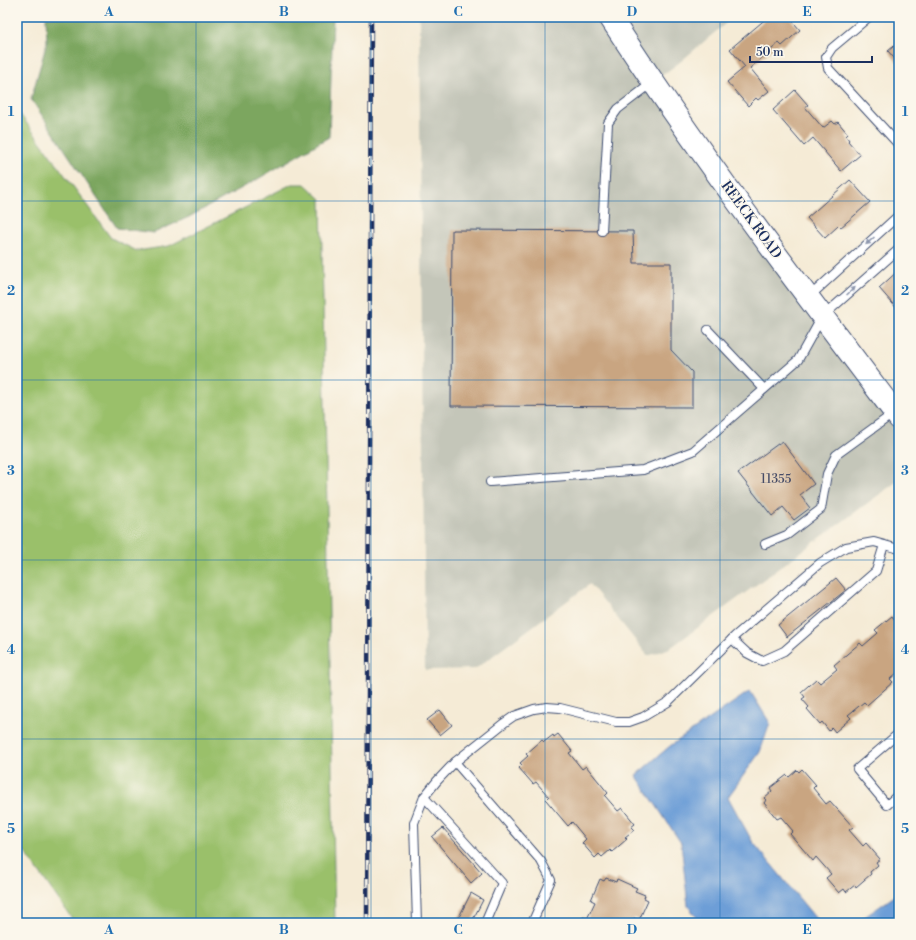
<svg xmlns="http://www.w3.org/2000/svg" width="916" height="940" viewBox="0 0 916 940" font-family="'Libre Bodoni',serif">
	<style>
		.industrial { fill: #c4c6b9 }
		.green { fill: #9ac06b; stroke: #5a7864 }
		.forest { fill: #7ba65f; stroke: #4b6a5e }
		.water { fill: #6d9ed7; stroke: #44669a }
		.building { fill: #c9a581 }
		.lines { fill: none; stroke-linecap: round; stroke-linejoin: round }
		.lane-casing { stroke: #3c4b70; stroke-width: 10 }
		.secondary-casing { stroke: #3c4b70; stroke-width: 24 }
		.lane { stroke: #fff; stroke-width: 8 }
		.secondary { stroke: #fff; stroke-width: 22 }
		.rail-casing { stroke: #1b2f5e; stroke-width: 4.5 }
		.rail { stroke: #fbf7ec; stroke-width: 3; stroke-dasharray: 9; stroke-linecap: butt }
		.oneway { fill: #8d97ae }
		.grid { fill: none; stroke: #1f6fb2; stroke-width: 1; stroke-opacity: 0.55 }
		.labels { text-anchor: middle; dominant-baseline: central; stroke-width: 3; stroke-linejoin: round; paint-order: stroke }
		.number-label { font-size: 12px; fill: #464c67 }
		.street-label { font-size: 14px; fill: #1b2f5e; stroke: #fbf7ec }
		.neatline { fill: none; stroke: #1f6fb2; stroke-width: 1.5 }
		.grid-label { font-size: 13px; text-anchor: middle; font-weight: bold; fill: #1f6fb2 }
	</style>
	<rect width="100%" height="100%" fill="#fbf7ec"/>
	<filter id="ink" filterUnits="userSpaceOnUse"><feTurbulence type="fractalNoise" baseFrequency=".025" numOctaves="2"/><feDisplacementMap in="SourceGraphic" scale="8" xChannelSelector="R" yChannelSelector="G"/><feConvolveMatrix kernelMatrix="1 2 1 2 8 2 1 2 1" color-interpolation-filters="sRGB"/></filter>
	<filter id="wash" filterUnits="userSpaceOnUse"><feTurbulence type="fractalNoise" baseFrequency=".012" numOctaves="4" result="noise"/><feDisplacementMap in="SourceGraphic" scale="16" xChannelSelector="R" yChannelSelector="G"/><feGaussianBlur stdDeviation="0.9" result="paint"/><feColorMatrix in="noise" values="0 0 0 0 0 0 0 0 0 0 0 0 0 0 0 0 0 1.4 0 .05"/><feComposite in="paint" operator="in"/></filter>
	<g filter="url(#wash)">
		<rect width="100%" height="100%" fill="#f5ebd6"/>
		<polygon class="industrial" points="419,17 733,17 680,62 653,82 899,418 899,480 670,648 648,656 590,584 475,669 425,670"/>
		<polygon class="green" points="17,110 111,238 137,251 169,246 292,184 305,184 321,199 335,923 75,923 17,841"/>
		<polygon class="forest" points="46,17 333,17 329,137 251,183 189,217 154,233 117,228 31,99 47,42"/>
		<g class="water">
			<polygon points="750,691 770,723 760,752 728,797 752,841 817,920 830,923 701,923 688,906 681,843 636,775 670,746"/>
			<polygon points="899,893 899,923 856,923"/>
		</g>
		<g id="blocks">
			<g class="building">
				<polygon points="768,17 789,17 800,30 782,46 779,43 750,68 769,91 758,100 756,98 748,106 727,82 745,67 730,49"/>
				<polygon points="899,42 899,64 888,51"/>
				<polygon points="795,90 808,105 805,107 823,128 832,121 835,124 838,122 848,134 846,136 849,140 848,141 860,155 841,171 813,138 804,146 773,110"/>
				<polygon points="850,180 870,202 840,228 838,226 825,238 807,218"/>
				<polygon points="452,230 633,231 634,263 671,263 671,350 692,372 692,407 451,406"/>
				<polygon points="899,270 899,311 879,288"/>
				<polygon points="782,441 814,484 800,495 810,508 794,520 783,507 772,516 738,473"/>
				<polygon points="836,578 846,590 787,637 778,625"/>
				<polygon points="892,616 894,619 897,616 899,619 899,671 890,679 893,682 867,705 864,702 848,715 851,718 835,732 832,728 829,731 822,722 820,724 807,709 809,707 802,699 805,697 801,692 816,679 820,683 837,669 834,665 860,643 863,646 878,633 875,630"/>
				<polygon points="440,710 452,725 440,735 427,720"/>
				<polygon points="558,734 572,751 569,753 582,769 586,766 608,793 605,796 618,811 622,808 635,824 631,827 634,830 625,837 627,839 612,852 610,850 602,857 599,854 595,858 582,843 586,839 572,822 568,826 546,800 549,797 536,782 533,784 519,768 522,765 520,763 528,756 526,754 542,740 544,742 553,735 554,737"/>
				<polygon points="802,769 816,785 813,788 826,804 830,801 853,827 849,830 863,846 866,843 880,859 876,862 878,865 870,872 871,874 856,887 855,885 846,892 844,889 839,893 826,878 831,874 816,857 813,861 790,834 793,831 781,817 777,819 764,803 766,800 764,798 772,791 770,788 787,775 789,777 797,770 799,772"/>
				<polygon points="443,828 482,873 471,883 432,837"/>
				<polygon points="606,878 616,882 617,879 637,888 635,891 645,895 644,898 648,900 639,920 634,918 632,923 580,923 583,917 587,919 595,902 591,900 600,879 604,881"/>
				<polygon points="471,893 483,900 471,923 466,923 458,919"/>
			</g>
		</g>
	</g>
	<g filter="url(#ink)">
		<use href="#blocks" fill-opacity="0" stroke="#3c4b70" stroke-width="1"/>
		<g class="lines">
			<g class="lane-casing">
				<g id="lane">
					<polyline points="869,17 832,48 826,57 828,68 899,145"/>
					<polyline points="602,231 608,123 618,109 652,83"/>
					<polyline points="810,296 899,215"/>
					<polyline points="708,330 764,389"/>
					<polyline points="490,482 643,470 693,451 798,360 822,317 899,249"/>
					<polyline points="765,544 787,535 821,509 827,474 836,455 894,413"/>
					<polyline points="732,639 747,653 762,661 784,651 876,571 884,545"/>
					<polyline points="899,733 857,769 887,805 899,794"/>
					<polyline points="455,762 541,861 551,880 532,923"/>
					<polyline points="424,797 502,883 485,923"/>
					<polyline points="417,923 414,823 424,797 437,781 455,762 504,723 514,716 534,709 547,707 560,708 616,722 629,722 643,717 668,702 735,636 820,563 846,547 874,542 899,549"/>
				</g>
			</g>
			<g class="secondary-casing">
				<path id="secondary" d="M610 17C700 156 800 287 899 418"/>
			</g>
			<use href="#lane" class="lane"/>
			<use href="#secondary" class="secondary"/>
			<g class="rail-casing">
				<polyline id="rail" points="367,923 371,17"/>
			</g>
			<use href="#rail" class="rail"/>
		</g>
		<defs><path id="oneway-solid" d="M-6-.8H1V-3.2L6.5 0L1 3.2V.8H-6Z"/></defs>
		<g class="oneway">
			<use href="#oneway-solid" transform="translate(870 241) rotate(138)"/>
			<use href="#oneway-solid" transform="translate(851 291) rotate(-42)"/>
		</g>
	</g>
	<path class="grid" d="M196 17V923M371 17V923M545 17V923M720 17V923M17 201H899M17 380H899M17 560H899M17 739H899"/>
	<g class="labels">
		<g class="number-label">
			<text x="776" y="479">11355</text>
		</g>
		<g class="street-label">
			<text transform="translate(751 220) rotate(54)">REECK ROAD</text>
		</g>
	</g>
	<rect width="916" height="940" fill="none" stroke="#fbf7ec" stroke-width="44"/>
	<path d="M750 56v6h122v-6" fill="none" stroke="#1b2f5e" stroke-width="2"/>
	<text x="756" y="56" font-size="12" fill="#1b2f5e" stroke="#fbf7ec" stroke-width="3" paint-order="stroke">50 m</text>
	<rect x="22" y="22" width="872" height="896" class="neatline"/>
	<g class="grid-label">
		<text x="109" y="16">A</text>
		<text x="284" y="16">B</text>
		<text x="458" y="16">C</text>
		<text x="632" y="16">D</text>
		<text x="807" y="16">E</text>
		<text x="11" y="116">1</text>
		<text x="905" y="116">1</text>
		<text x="11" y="295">2</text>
		<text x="905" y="295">2</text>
		<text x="11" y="475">3</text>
		<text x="905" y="475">3</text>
		<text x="11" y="654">4</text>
		<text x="905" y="654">4</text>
		<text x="11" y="833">5</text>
		<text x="905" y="833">5</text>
		<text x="109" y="934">A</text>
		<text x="284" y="934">B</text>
		<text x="458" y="934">C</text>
		<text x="632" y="934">D</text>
		<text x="807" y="934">E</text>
	</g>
</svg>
